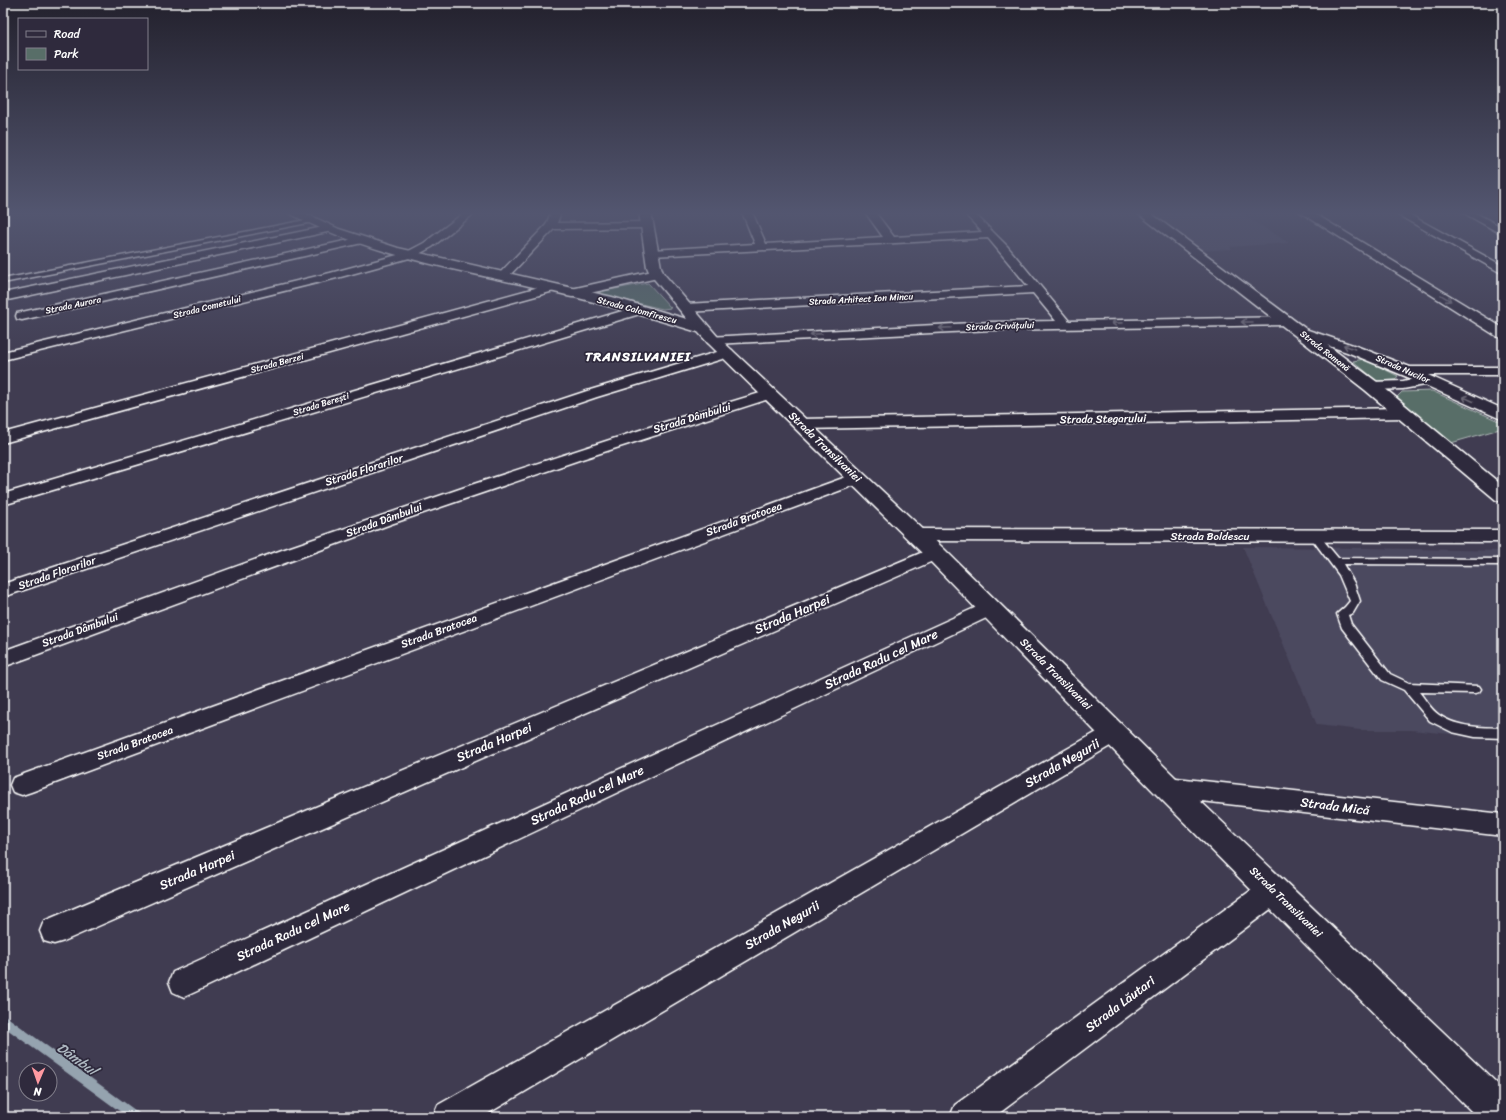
<svg xmlns="http://www.w3.org/2000/svg" width="1506" height="1120" viewBox="0 0 1506 1120" font-family="Sriracha,sans-serif">
	<style>
		.built { fill: #4b485f }
		.green { fill: #586e68; stroke: #acb6b4 }
		.lines { fill: none; stroke-linecap: round; stroke-linejoin: round }
		.stream { stroke: #95a3af; stroke-width: 10 }
		.service-casing { stroke: #fff; stroke-width: 3 }
		.minor-casing { stroke: #fff; stroke-width: 3 }
		.tertiary-casing { stroke: #fff; stroke-width: 3 }
		.secondary-casing { stroke: #fff; stroke-width: 3 }
		.service { fill: #2f2a3d; fill-rule: evenodd }
		.minor { fill: #2f2a3d; fill-rule: evenodd }
		.tertiary { fill: #2f2a3d; fill-rule: evenodd }
		.secondary { fill: #2f2a3d; fill-rule: evenodd }
		.oneway { stroke: #6d6a77 }
		.labels { text-anchor: middle; dominant-baseline: central; stroke-width: 3.5; stroke-linejoin: round; paint-order: stroke }
		.far-street-label { font-size: 9px; fill: #fff; stroke: #2f2a3d }
		.street-label { font-size: 11px; fill: #fff; stroke: #2f2a3d }
		.far-district-label { font-size: 13px; font-weight: bold; letter-spacing: 1px; fill: #fff; stroke: #2f2a3d }
		.near-street-label { font-size: 13px; fill: #fff; stroke: #2f2a3d }
		.near-water-label { font-size: 14px; font-style: italic; fill: #b0bac3; stroke: #2f2a3d }
	</style>
	<rect width="100%" height="100%" fill="#403c51"/>
	<filter id="ink" filterUnits="userSpaceOnUse"><feTurbulence type="fractalNoise" baseFrequency=".025" numOctaves="2"/><feDisplacementMap in="SourceGraphic" scale="8" xChannelSelector="R" yChannelSelector="G"/><feConvolveMatrix kernelMatrix="1 2 1 2 8 2 1 2 1" color-interpolation-filters="sRGB"/></filter>
	<g filter="url(#ink)">
		<g class="built">
			<polygon points="1184,212 1239,212 1289,243 1230,247 1232,249 1200,251 1151,213"/>
			<polygon points="1243,547 1367,548 1503,551 1503,735 1450,734 1411,730 1360,730 1317,725"/>
		</g>
		<g class="green">
			<polygon points="648,283 671,308 663,309 593,293"/>
			<polygon points="1364,359 1398,376 1395,380 1377,381 1353,361"/>
			<polygon points="1432,391 1503,423 1503,428 1451,443 1397,397 1402,392"/>
		</g>
		<g class="lines">
			<polyline class="stream" points="3,1020 136,1117"/>
			<g class="service-casing">
				<g id="service">
					<polygon points="311,219 313,220 313,222 3,283 3,279"/>
					<path d="M1315 533 1318 534 1338 558 1503 559V565L1343 564 1354 583 1360 601 1353 613 1348 615 1351 624 1390 674 1409 683 1479 686 1481 689 1479 692 1475 693 1419 692C1425 699 1431 710 1439 715 1458 728 1481 727 1503 728V738L1475 737 1452 732 1430 721 1404 690 1382 680 1342 628 1337 614 1345 607 1350 601 1339 575 1310 536Z"/>
				</g>
			</g>
			<g class="minor-casing">
				<g id="minor">
					<polygon points="465,212 476,212 432,247 413,257 337,278 3,360 3,352 330,273 405,253 424,243"/>
					<polygon points="551,212 561,212 557,223 647,222 652,225 647,228 554,229 506,279 498,279 496,277 498,275 546,225"/>
					<polygon points="742,212 752,212 766,244 883,237 865,212 875,212 894,237 982,232 963,212 973,212 1007,246 1069,321 1286,317 1291,318 1292,321 1291,324 1286,325 991,330 713,344 708,343 706,340 708,337 991,322 1056,321 1033,293 685,312 681,311 679,308 681,305 685,304 1028,286 988,238 652,256 646,253 652,250 755,244"/>
					<polygon points="1300,212 1312,212 1503,328 1503,338 1498,337"/>
					<polygon points="1393,212 1405,212 1503,266 1503,274"/>
					<polygon points="1462,212 1474,212 1503,228 1503,235"/>
					<polygon points="328,226 333,229 332,231 3,301 3,293"/>
					<polygon points="358,238 363,241 362,243 22,320 17,319 16,316 17,313 22,312"/>
					<polygon points="550,284 554,285 556,288 554,291 3,443 3,433"/>
					<polygon points="639,306 643,307 645,310 643,313 3,505 3,494"/>
					<polygon points="1299,327 1356,346 1410,367 1503,367 1503,375 1428,375 1503,409 1503,420 1425,385 1403,389 1371,390 1366,389 1364,386 1366,383 1371,382 1403,381 1412,379 1347,352 1294,334 1292,331 1294,328"/>
					<polygon points="727,349 732,350 734,353 732,356 597,397 3,597 3,584 587,391"/>
					<polygon points="770,390 775,391 777,394 775,397 582,459 391,524 3,667 3,651 282,550 474,484 668,421"/>
					<polygon points="1404,408 1409,410 1412,413 1409,416 1404,418 801,429 796,427 793,424 796,421 801,419"/>
					<polygon points="857,473 863,474 865,478 863,482 31,792 22,795 13,792 10,785 13,778"/>
					<polygon points="916,529 1503,530 1503,542 916,541 910,539 907,535 910,531"/>
					<polygon points="935,547 942,549 944,553 942,557 64,941 54,944 44,941 40,931 44,921"/>
					<polygon points="990,601 997,603 1000,608 997,613 195,992 184,997 173,992 169,982 173,972"/>
					<polygon points="1114,724 1122,727 1126,733 1122,739 482,1117 433,1117 438,1105 1106,727"/>
					<polygon points="1167,777 1503,814 1503,836 1167,797 1158,794 1155,787 1158,780"/>
					<polygon points="1274,878 1284,881 1288,890 1284,899 994,1117 950,1117 955,1105 1264,881"/>
				</g>
			</g>
			<g class="tertiary-casing">
				<g id="tertiary">
					<polygon points="1136,212 1149,212 1377,382 1503,486 1503,502 1496,500 1365,390"/>
					<polygon points="657,270 662,271 664,274 662,277 572,297 567,296 565,293 567,290"/>
				</g>
			</g>
			<g class="secondary-casing">
				<path id="secondary" d="M289 212H303L339 229 398 248 612 297 687 319 650 274 647 267 639 212H651L661 267 663 273 718 337 943 548 1177 779 1503 1089V1117H1477L1157 795 927 558 708 343 698 332C642 315 586 299 529 286 448 268 365 253 291 214Z"/>
			</g>
			<use href="#service" class="service"/>
			<use href="#minor" class="minor"/>
			<use href="#tertiary" class="tertiary"/>
			<use href="#secondary" class="secondary"/>
		</g>
		<defs><path id="oneway-shaft" d="M-6 0H5M1.5-3L5.5 0L1.5 3" fill="none" stroke-width="1.6" stroke-linecap="round" stroke-linejoin="round"/></defs>
		<g class="oneway">
			<use href="#oneway-shaft" transform="translate(1446 298) rotate(32)"/>
			<use href="#oneway-shaft" transform="translate(1247 322) rotate(180)"/>
			<use href="#oneway-shaft" transform="translate(1117 323) rotate(179)"/>
			<use href="#oneway-shaft" transform="translate(945 328) rotate(178)"/>
			<use href="#oneway-shaft" transform="translate(816 334) rotate(177)"/>
			<use href="#oneway-shaft" transform="translate(1349 347) rotate(-160)"/>
			<use href="#oneway-shaft" transform="translate(1468 399) rotate(-155)"/>
		</g>
	</g>
	<linearGradient id="sky" x2="0" y2="1"><stop stop-color="#23212d"/><stop offset="0.58" stop-color="#535670"/><stop offset="1" stop-color="#535670" stop-opacity="0"/></linearGradient>
	<rect width="1506" height="368" fill="url(#sky)"/>
	<g class="labels">
		<g class="far-street-label">
			<text transform="translate(861 299) rotate(-3)">Strada Arhitect Ion Mincu</text>
			<text transform="translate(73 305) rotate(-12)">Strada Aurora</text>
			<text transform="translate(207 307) rotate(-14)">Strada Cometului</text>
			<text transform="translate(637 310) rotate(15)">Strada Calomfirescu</text>
			<text transform="translate(1000 326) rotate(-2)">Strada Crivățului</text>
			<text transform="translate(1325 351) rotate(38)">Strada Romană</text>
			<text transform="translate(277 363) rotate(-15)">Strada Berzei</text>
			<text transform="translate(1403 369) rotate(24)">Strada Nucilor</text>
			<text transform="translate(321 404) rotate(-17)">Strada Berești</text>
		</g>
		<g class="street-label">
			<text transform="translate(692 418) rotate(-17)">Strada Dâmbului</text>
			<text transform="translate(1103 419) rotate(-1)">Strada Stegarului</text>
			<text transform="translate(825 447) rotate(44)">Strada Transilvaniei</text>
			<text transform="translate(364 470) rotate(-18)">Strada Florarilor</text>
			<text transform="translate(744 519) rotate(-20)">Strada Bratocea</text>
			<text transform="translate(384 520) rotate(-20)">Strada Dâmbului</text>
			<text x="1210" y="536">Strada Boldescu</text>
			<text transform="translate(57 573) rotate(-19)">Strada Florarilor</text>
			<text transform="translate(80 630) rotate(-20)">Strada Dâmbului</text>
			<text transform="translate(439 631) rotate(-20)">Strada Bratocea</text>
			<text transform="translate(1056 674) rotate(45)">Strada Transilvaniei</text>
			<text transform="translate(135 743) rotate(-20)">Strada Bratocea</text>
			<text transform="translate(1286 902) rotate(44)">Strada Transilvaniei</text>
		</g>
		<g class="far-district-label">
			<text x="638" y="356">TRANSILVANIEI</text>
		</g>
		<g class="near-street-label">
			<text transform="translate(792 614) rotate(-23)">Strada Harpei</text>
			<text transform="translate(881 659) rotate(-25)">Strada Radu cel Mare</text>
			<text transform="translate(494 742) rotate(-23)">Strada Harpei</text>
			<text transform="translate(1062 763) rotate(-30)">Strada Negurii</text>
			<text transform="translate(587 795) rotate(-25)">Strada Radu cel Mare</text>
			<text transform="translate(1335 806) rotate(7)">Strada Mică</text>
			<text transform="translate(197 870) rotate(-23)">Strada Harpei</text>
			<text transform="translate(782 925) rotate(-30)">Strada Negurii</text>
			<text transform="translate(293 931) rotate(-25)">Strada Radu cel Mare</text>
			<text transform="translate(1120 1004) rotate(-37)">Strada Lăutari</text>
		</g>
		<g class="near-water-label">
			<text transform="translate(77 1059) rotate(36)">Dâmbul</text>
		</g>
	</g>
	<rect width="1506" height="1120" fill="none" stroke="#2f2a3d" stroke-width="16"/>
	<rect x="8" y="8" width="1490" height="1104" fill="none" stroke="#fff" stroke-width="1.5" filter="url(#ink)"/>
	<rect x="18" y="18" width="130" height="52" fill="#2f2a3d" stroke="#827f8b"/>
	<rect x="26" y="31" width="20" height="6" fill="#2f2a3d" stroke="#827f8b"/>
	<text x="54" y="38" font-size="12" fill="#ffffff">Road</text>
	<rect x="26" y="48" width="20" height="12" fill="#586e68" stroke="#827f8b"/>
	<text x="54" y="58" font-size="12" fill="#ffffff">Park</text>
	<g transform="translate(38 1082) rotate(182)"><circle r="19" fill="#2f2a3d" stroke="#827f8b"/>
	<path d="M0-3L7 15L0 10L-7 15Z" fill="#ff9aa2"/>
	<text y="-6" font-size="11" font-weight="bold" text-anchor="middle" fill="#ffffff">N</text>
	</g>
</svg>
